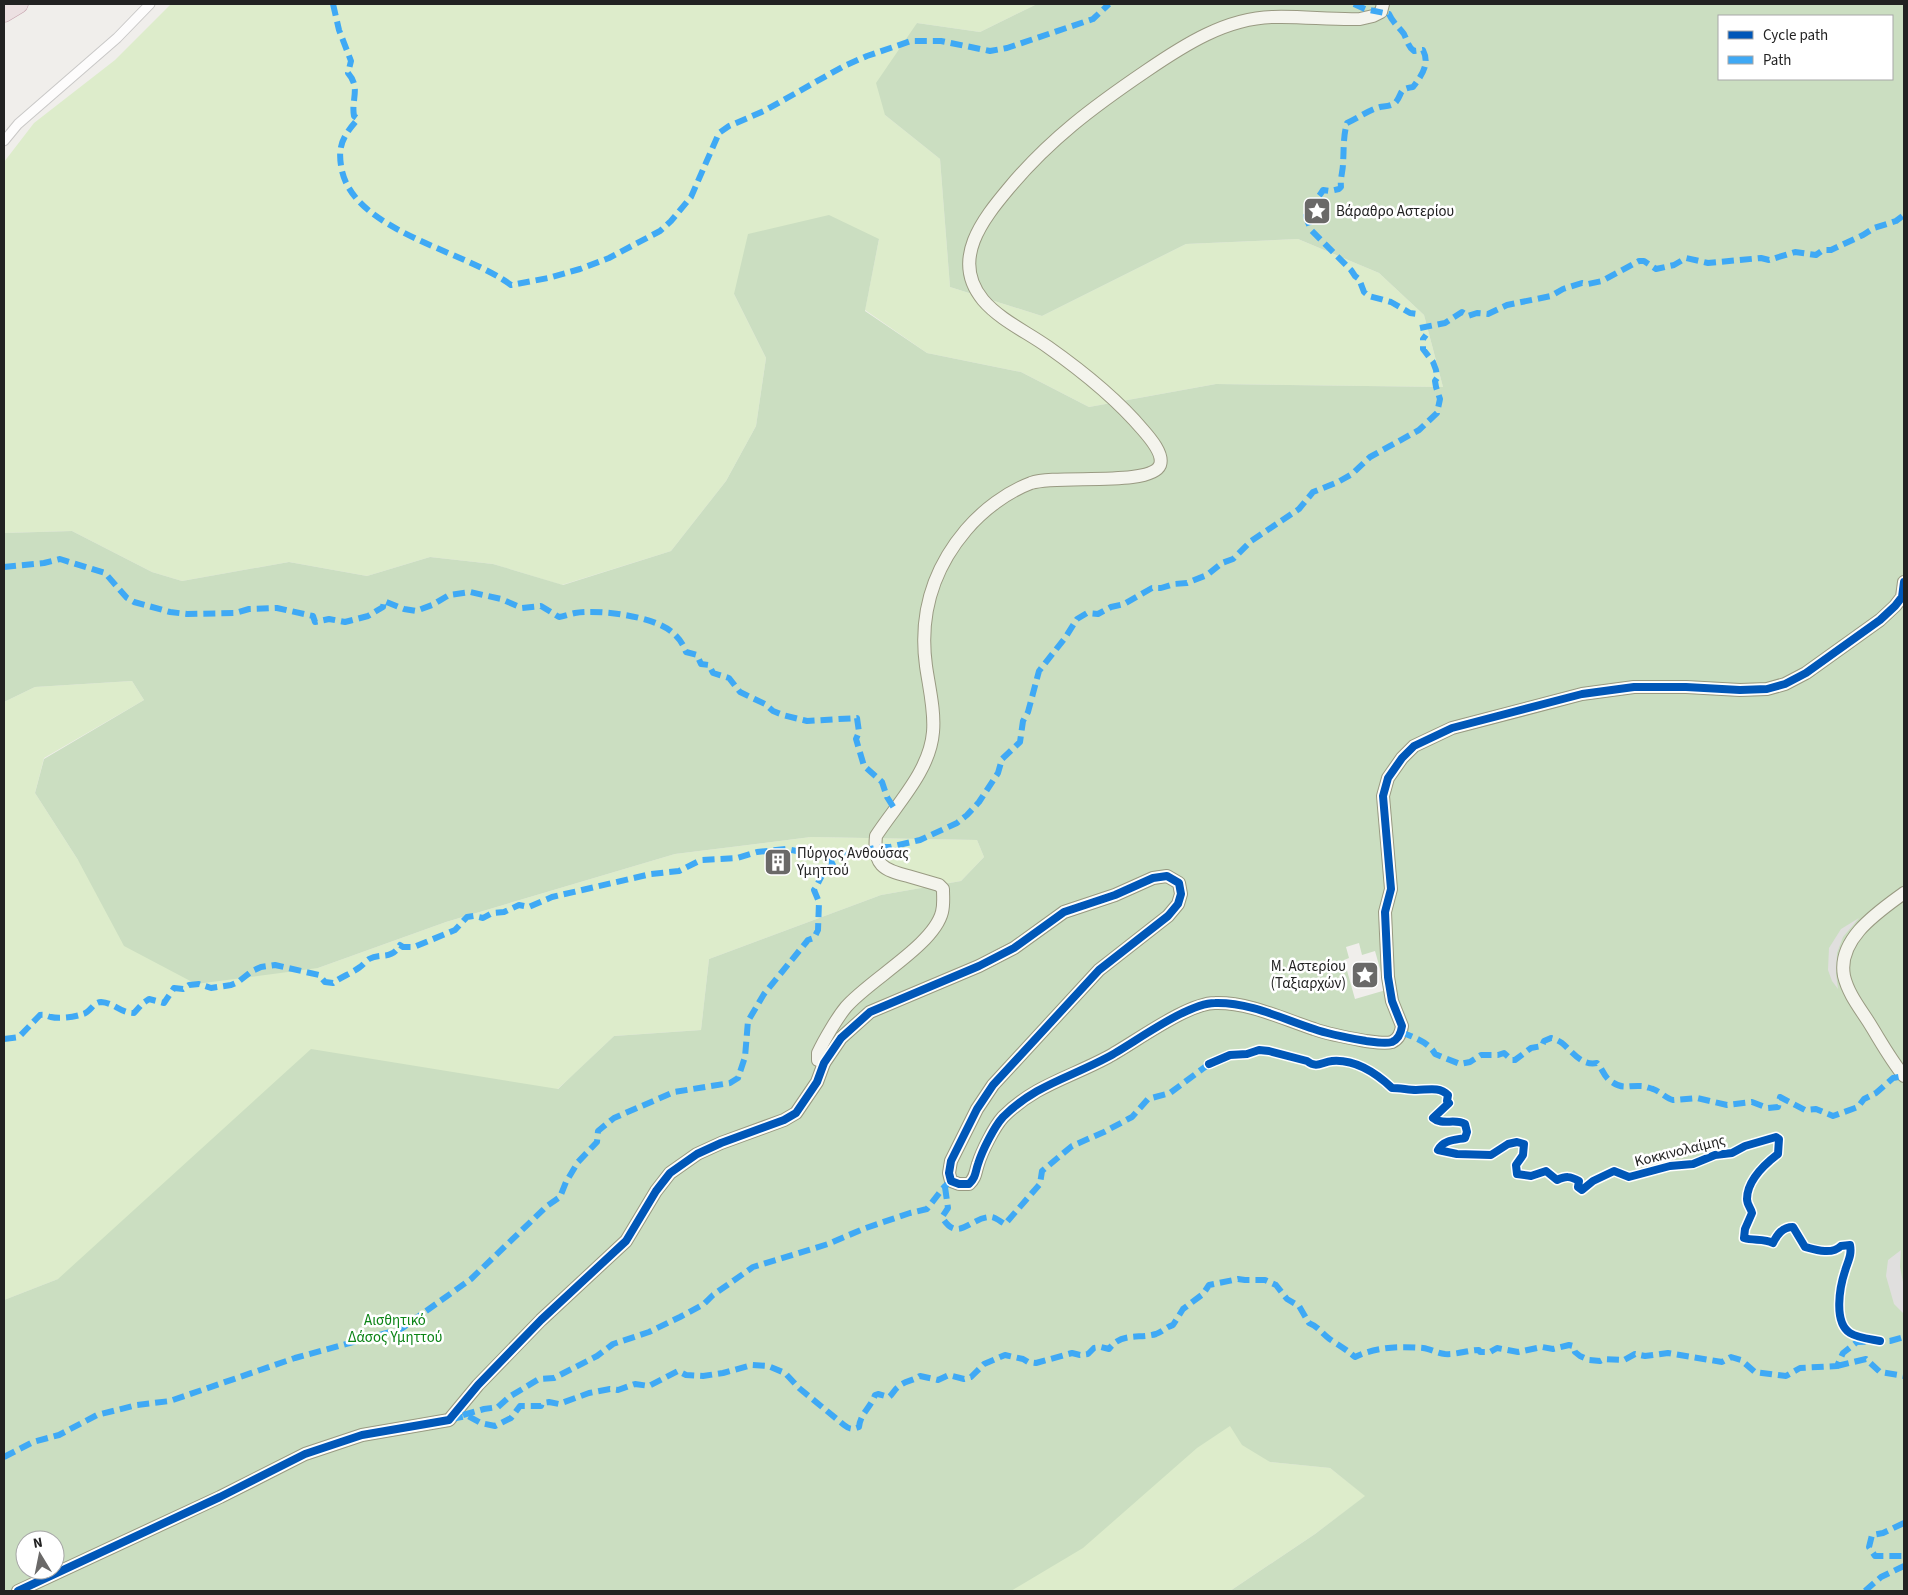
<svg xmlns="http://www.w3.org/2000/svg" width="1908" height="1595" viewBox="0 0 1908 1595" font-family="'Source Sans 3',sans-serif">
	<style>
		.grass { fill: #ddeccb }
		.forest { fill: #cbdec1; fill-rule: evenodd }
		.parking { fill: #e0dfde }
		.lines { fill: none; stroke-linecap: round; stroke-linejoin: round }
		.street-casing { stroke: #c9c8c7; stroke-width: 11 }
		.secondary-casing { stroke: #999a82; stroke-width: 14 }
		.highway-casing { stroke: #c5a2ac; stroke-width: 19 }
		.street { stroke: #fdfcfc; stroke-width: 9 }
		.secondary { stroke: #f4f4ed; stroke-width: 12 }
		.highway { stroke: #ece0e2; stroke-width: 18 }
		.quiet { stroke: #3fa9f5; stroke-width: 6; stroke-dasharray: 12 6; stroke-linecap: butt }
		.cycleway-casing { stroke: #fff; stroke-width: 11 }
		.cycleway { stroke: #0057b8; stroke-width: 8 }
		.labels { text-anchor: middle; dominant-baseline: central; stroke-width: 5; stroke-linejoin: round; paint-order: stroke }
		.poi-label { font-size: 15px; fill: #222; stroke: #fff; text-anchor: start }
		.street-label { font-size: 15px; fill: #222; stroke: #fff }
		.park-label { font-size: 15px; fill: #0c8416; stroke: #fff }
	</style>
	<rect width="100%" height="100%" fill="#f0eeeb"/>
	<g class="grass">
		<polygon points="171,4 1037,4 980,32 917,23 885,115 940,159 950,287 1042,316 1186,244 1298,239 1379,273 1424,315 1443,387 1216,384 1089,407 1021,372 927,353 865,310 879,239 734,294 766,358 756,426 726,481 671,551 562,585 493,564 430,557 367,576 289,562 182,581 152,572 72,531 4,533 4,162 34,123 115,60"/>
		<polygon points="132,681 144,700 44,758 35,793 78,860 318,968 446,922 675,854 811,837 977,840 984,857 961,881 881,895 709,959 701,1030 614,1036 571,1077 498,1142 107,1260 4,1300 4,702 35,687"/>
		<polygon points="1182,1374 1270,1462 1330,1468 1366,1496 1315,1534 1230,1591 892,1591"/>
	</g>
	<path class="forest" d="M1037 4H1904V1591H1230L1315 1534 1365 1496 1330 1468 1270 1462 1242 1445 1230 1426 1197 1448 1083 1548 1011 1591H4V1300L58 1279 311 1049 558 1089 614 1036 701 1030 709 959 881 895 961 881 984 857 977 840 811 837 675 854 446 922 318 968 196 984 124 946 78 860 35 793 44 759 144 700 132 681 35 687 4 702V533L72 531 152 572 182 581 289 562 367 576 430 557 493 564 563 585 671 551 726 481 756 426 766 358 734 294 748 234 829 215 879 239 865 311 927 353 1021 372 1089 407 1216 384 1443 387 1424 315 1379 273 1298 239 1186 244 1042 316 950 287 940 159 885 115 876 83 917 23 980 32ZM1719 16H1892V79H1719ZM1359 943 1362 955 1375 951 1386 990 1355 999 1344 960 1349 958 1346 947ZM25 1540H55V1570H25Z"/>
	<g class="parking">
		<polygon points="1859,918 1843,937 1837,953 1836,974 1838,989 1832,981 1828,970 1829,948 1841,929"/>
		<polygon points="1901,1250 1900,1267 1904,1287 1904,1314 1894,1304 1886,1276 1888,1260"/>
	</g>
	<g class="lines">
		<g class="street-casing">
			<polyline id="street" points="4,141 18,124 117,38 150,4"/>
		</g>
		<g class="secondary-casing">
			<g id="secondary">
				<path d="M1904 893C1878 912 1837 939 1844 976 1848 993 1859 1007 1868 1021 1880 1040 1890 1059 1904 1076"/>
				<path d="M824 1063 818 1060V1053C824 1040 837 1018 846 1007 869 980 934 945 942 912 944 904 943 897 943 889L939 885C929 882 918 879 908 876 883 870 873 865 876 836 896 805 930 771 933 732 935 711 929 687 926 666 919 615 933 569 966 530 983 510 1007 492 1031 483 1057 474 1151 487 1160 465 1164 454 1150 438 1143 430 1116 398 1082 371 1048 347 1027 332 1000 320 983 300 950 260 983 219 1009 188 1050 139 1093 107 1146 71 1184 45 1226 18 1273 17 1302 16 1331 20 1360 19L1373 16 1381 12 1383 4"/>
				<path d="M18 1591 220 1497 305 1454 362 1435 449 1420 478 1385 541 1320 626 1241 656 1191 670 1173 697 1154 721 1143 784 1120 796 1113 817 1082 824 1063 841 1038 870 1012 979 966 1014 948 1064 912 1115 895 1153 878 1167 876 1179 883 1181 894 1178 904 1168 916 1099 970 993 1085 977 1109 951 1161 949 1173 951 1181 959 1184H969C976 1177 975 1173 978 1164 982 1151 994 1127 1003 1117 1035 1085 1069 1078 1108 1057 1134 1043 1187 1003 1215 1003 1249 1002 1283 1019 1314 1029 1331 1035 1349 1038 1366 1041 1374 1042 1385 1044 1392 1042 1399 1039 1401 1033 1402 1026L1392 1001 1388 977 1385 912 1391 889 1383 796 1388 778 1402 758 1414 746 1452 728 1582 694 1634 687H1686L1740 690 1767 689 1785 684 1806 673 1880 620 1895 606 1902 597 1904 582"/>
			</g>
		</g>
		<g class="highway-casing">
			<polyline id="highway" points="4,13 19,4"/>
		</g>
		<use href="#street" class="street"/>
		<use href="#secondary" class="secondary"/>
		<use href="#highway" class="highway"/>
		<g class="quiet">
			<path d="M333 4 339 30 351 61 348 73C361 88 351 99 354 116L358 119C342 137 337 147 342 171 356 232 466 251 511 285L548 278 580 269 609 258 660 231 671 221 691 197 719 133 729 126 764 111 844 66 867 56 911 41H941L990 51 1007 48 1093 19 1109 4"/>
			<path d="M1354 4 1365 9 1389 14C1393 23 1399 27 1404 34 1407 40 1408 47 1414 51L1423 50C1430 64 1422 75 1413 87 1398 89 1403 93 1396 102 1392 106 1386 106 1380 107 1369 110 1358 118 1347 123 1343 136 1344 150 1343 163 1343 172 1340 178 1341 187L1339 189 1330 191 1323 190C1312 210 1298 199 1311 230L1351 270 1355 276 1359 279 1364 292 1369 296 1391 302 1410 313 1418 314"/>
			<polyline points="1420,328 1445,323 1462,312 1468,316 1477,313 1488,314 1507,305 1551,296 1563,289 1582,283 1588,284 1602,281 1639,261 1644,261 1656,269 1674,265 1686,258 1708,263 1761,258 1769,260 1795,252 1816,255 1823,250 1831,250 1863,235 1874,228 1896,221 1904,215"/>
			<path d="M4 567 44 563 60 559 105 573 127 598 134 602 170 612 187 614 235 613 249 609 277 608 313 616 315 622 329 619 345 622 368 616 383 607 384 601 404 609 416 611 432 605 449 595 470 592 501 599 522 608 541 606 559 617C564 616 570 614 575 613 598 609 655 616 673 633 679 638 683 644 686 652L697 655 701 664 709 665 713 673 729 678 740 692 765 704 773 711 783 715 807 721 857 718 859 732 856 739 864 766 882 782 887 797 894 808"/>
			<path d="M1401 1032C1413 1037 1429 1042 1435 1054L1460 1064 1470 1062 1481 1055H1498L1504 1053 1512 1060H1515L1531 1048 1542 1046 1544 1041 1551 1038C1555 1039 1559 1041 1562 1043 1573 1052 1581 1066 1597 1063 1602 1068 1603 1074 1608 1079 1623 1091 1626 1085 1641 1086 1645 1086 1649 1088 1653 1089 1661 1092 1667 1099 1673 1100L1697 1098 1727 1105 1752 1102 1768 1108 1778 1107 1780 1097 1805 1110 1816 1109 1833 1116 1858 1107 1864 1099 1876 1093 1893 1078 1904 1076"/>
			<path d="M4 1039 19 1037 40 1015C45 1014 46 1016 51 1017 59 1019 75 1017 83 1014 91 1012 93 1002 101 1002 115 1003 120 1013 134 1013L143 1003 149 999 164 1003 174 988 183 989 189 985 199 984 211 988 231 985 238 982 252 971 261 967 275 965 319 975 325 982 333 983C341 977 352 973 360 967 363 965 366 961 369 959 381 952 391 961 400 945L403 947H414L455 930 467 917 474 916 483 918 492 913 504 912 519 905 529 907 552 897 651 874 679 871 701 860 737 858 757 852 786 849 829 857 840 856 879 847H890L920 840 957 823 967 815 979 802 998 773 1002 759 1020 742 1023 721 1028 712 1039 671 1065 638 1077 619 1087 613 1098 614 1111 607 1124 604 1152 588H1161L1174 584 1187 583 1207 575 1222 563 1233 559 1251 541 1299 509 1313 492 1338 482 1352 474 1370 457 1419 430 1437 413 1440 399 1436 387 1435 381 1437 378 1436 370 1433 362 1423 349V339L1426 335"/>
			<path d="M945 1187 948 1208 942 1217C958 1244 970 1217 991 1217 995 1217 1001 1222 1005 1224L1040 1184 1042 1171 1072 1146 1104 1132 1132 1117 1148 1099 1170 1093 1209 1064"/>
			<polyline points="1837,1366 1866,1359 1880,1372 1904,1376"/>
			<polyline points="463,1415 484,1409 498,1407 509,1397 539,1379 554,1378 597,1356 613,1344 649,1332 680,1317 704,1304 713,1295 753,1267 828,1244 863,1229 910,1213 927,1209 944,1187 951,1181"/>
			<path d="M451 1419 468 1416 481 1423 495 1426 511 1418 520 1406H541L542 1403 549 1402 559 1404 589 1393 610 1389 618 1390 635 1384 649 1386 678 1371 686 1375 703 1376 723 1373 752 1365 768 1366 785 1373 799 1388 844 1425C849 1429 852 1430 859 1427 860 1414 871 1407 875 1395L878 1394 889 1397C893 1394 894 1390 898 1387 904 1381 913 1381 920 1376L938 1380 949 1375 964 1379 971 1377 984 1364 1005 1355 1023 1359 1028 1362 1036 1363 1072 1353 1080 1355 1088 1354 1094 1348 1101 1347 1109 1349C1121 1332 1139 1339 1156 1334 1162 1332 1166 1327 1173 1325L1183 1309 1203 1294 1209 1285 1238 1279 1245 1280H1265L1276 1285 1287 1299 1299 1306 1309 1323C1319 1327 1323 1335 1331 1340 1340 1346 1347 1350 1355 1357 1375 1347 1400 1346 1423 1348 1430 1349 1437 1353 1445 1354 1456 1355 1468 1350 1479 1350L1480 1352H1490L1497 1348 1518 1352 1542 1347 1553 1349 1569 1345 1573 1346 1575 1352 1580 1356 1589 1360 1600 1361 1604 1359 1624 1360 1635 1354 1645 1356 1668 1353 1722 1362 1731 1357 1741 1360 1755 1372 1786 1376 1800 1368 1837 1366 1843 1353 1857 1342 1890 1341 1904 1337"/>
			<path d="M4 1457 33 1442 59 1435 97 1415 137 1405 170 1401 295 1358 401 1329 471 1279 547 1206 560 1197 566 1182 578 1162 597 1142 598 1131 614 1118 674 1092 730 1083 738 1078 745 1057 748 1021 764 994 808 940 814 938 818 930 819 902 814 890C821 880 821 871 833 865L829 857"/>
			<polyline points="1904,1523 1883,1533 1872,1535 1869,1547 1875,1556 1904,1556"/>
			<polyline points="1865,1591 1881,1577 1904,1566"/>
		</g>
		<g class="cycleway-casing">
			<g id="cycleway">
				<path d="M1209 1064 1230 1055 1247 1054 1259 1050 1269 1051 1307 1061C1317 1069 1322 1062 1332 1061 1356 1059 1376 1073 1392 1088 1400 1088 1409 1090 1416 1090 1427 1090 1439 1086 1448 1095L1447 1101 1449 1103 1433 1118C1442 1126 1455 1118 1465 1124L1467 1132 1465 1138C1455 1140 1443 1140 1438 1150L1457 1154 1491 1155 1508 1144 1517 1142 1524 1144 1523 1155 1516 1165 1517 1174 1531 1176 1546 1171 1557 1180C1566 1176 1570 1176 1579 1181L1578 1187 1582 1190 1593 1181 1614 1171 1629 1177 1670 1166 1693 1164 1715 1155 1732 1153 1745 1146 1776 1137 1779 1139 1778 1154C1765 1164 1747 1181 1747 1199 1747 1205 1751 1208 1752 1213L1745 1229 1744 1238C1754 1241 1764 1238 1773 1243 1777 1235 1782 1227 1793 1227L1805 1247C1816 1250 1832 1255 1841 1246L1850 1245C1852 1255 1848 1261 1845 1271 1840 1286 1833 1322 1850 1333 1858 1338 1870 1339 1880 1341"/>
				<path d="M18 1591 220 1497 305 1454 362 1435 449 1420 478 1385 541 1320 626 1241 656 1191 670 1173 697 1154 721 1143 784 1120 796 1113 817 1082 824 1063 841 1038 870 1012 979 966 1014 948 1064 912 1115 895 1153 878 1167 876 1179 883 1181 894 1178 904 1168 916 1099 970 993 1085 977 1109 951 1161 949 1173 951 1181 959 1184H969C976 1177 975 1173 978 1164 982 1151 994 1127 1003 1117 1035 1085 1069 1078 1108 1057 1134 1043 1187 1003 1215 1003 1249 1002 1283 1019 1314 1029 1331 1035 1349 1038 1366 1041 1374 1042 1385 1044 1392 1042 1399 1039 1401 1033 1402 1026L1392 1001 1388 977 1385 912 1391 889 1383 796 1388 778 1402 758 1414 746 1452 728 1582 694 1634 687H1686L1740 690 1767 689 1785 684 1806 673 1880 620 1895 606 1902 597 1904 582"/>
			</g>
		</g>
		<use href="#cycleway" class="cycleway"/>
	</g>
	<defs>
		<g id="sight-square" transform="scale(1.4375)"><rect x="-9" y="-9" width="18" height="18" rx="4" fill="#6a6968" stroke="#fff"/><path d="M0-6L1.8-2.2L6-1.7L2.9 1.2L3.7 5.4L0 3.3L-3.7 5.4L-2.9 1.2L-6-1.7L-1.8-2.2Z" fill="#fff"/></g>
		<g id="building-square" transform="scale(1.4375)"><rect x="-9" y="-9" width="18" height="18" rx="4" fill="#6a6968" stroke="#fff"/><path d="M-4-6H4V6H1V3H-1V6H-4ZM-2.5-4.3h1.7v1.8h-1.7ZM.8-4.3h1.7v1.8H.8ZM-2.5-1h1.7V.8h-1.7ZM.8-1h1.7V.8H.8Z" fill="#fff"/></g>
	</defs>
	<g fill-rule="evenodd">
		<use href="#sight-square" x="1317" y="211"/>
		<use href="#building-square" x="778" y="862"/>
		<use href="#sight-square" x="1365" y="975"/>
	</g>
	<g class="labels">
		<g class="poi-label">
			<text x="1336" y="211">Βάραθρο Αστερίου</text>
			<text x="797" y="853">Πύργος Ανθούσας<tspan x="797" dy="17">Υμηττού</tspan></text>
			<text x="1346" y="966" text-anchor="end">Μ. Αστερίου<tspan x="1346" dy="17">(Ταξιαρχών)</tspan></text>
		</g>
		<g class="street-label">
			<text transform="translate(1680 1151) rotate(-14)">Κοκκινολαίμης</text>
		</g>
		<g class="park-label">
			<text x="395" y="1320">Αισθητικό<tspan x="395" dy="17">Δάσος Υμηττού</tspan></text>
		</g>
	</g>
	<rect width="1908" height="1595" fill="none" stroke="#222222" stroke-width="10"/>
	<rect x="1718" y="15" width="175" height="65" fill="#ffffff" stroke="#a7a7a7"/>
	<rect x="1728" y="31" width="25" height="8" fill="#0057b8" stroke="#a7a7a7"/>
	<text x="1763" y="40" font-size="15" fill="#222222">Cycle path</text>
	<rect x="1728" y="56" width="25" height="8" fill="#3fa9f5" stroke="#a7a7a7"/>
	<text x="1763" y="65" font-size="15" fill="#222222">Path</text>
	<g transform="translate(40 1555) rotate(350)"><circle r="24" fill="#ffffff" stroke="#a7a7a7"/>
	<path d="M0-4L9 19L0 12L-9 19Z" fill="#6a6968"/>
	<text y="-8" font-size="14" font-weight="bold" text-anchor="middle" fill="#222222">N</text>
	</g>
</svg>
